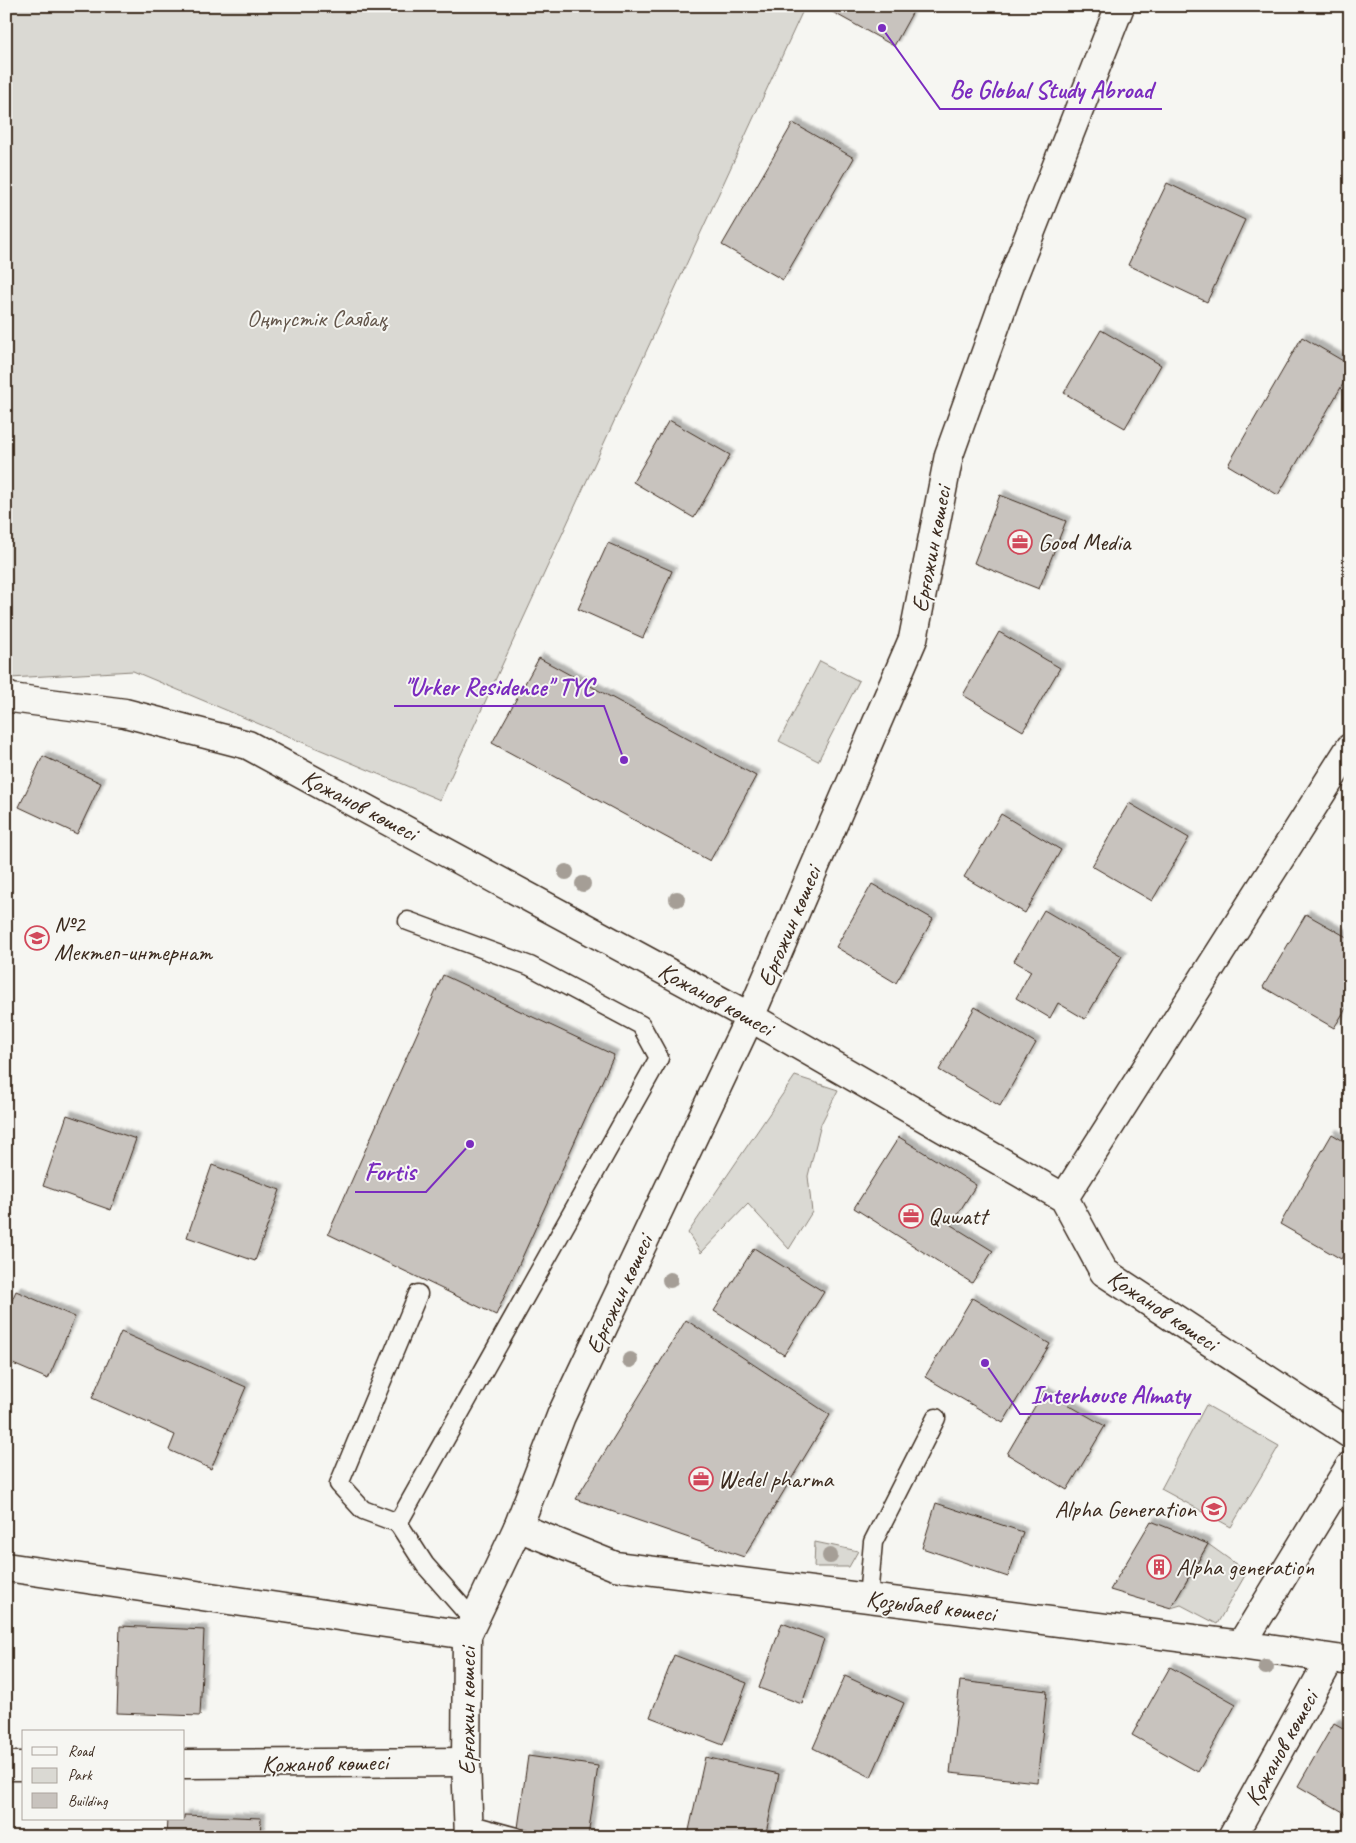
<svg xmlns="http://www.w3.org/2000/svg" width="1356" height="1843" viewBox="0 0 1356 1843" font-family="Caveat,sans-serif">
	<style>
		.green { fill: #dad9d3; stroke: #8a8278 }
		.building { fill: #c8c3be; stroke: #3b2a1e; filter: url(#shadow) }
		.lines { fill: none; stroke-linecap: round; stroke-linejoin: round }
		.lane-casing { stroke: #3b2a1e; stroke-width: 21 }
		.street-casing { stroke: #3b2a1e; stroke-width: 31 }
		.secondary-casing { stroke: #3b2a1e; stroke-width: 31 }
		.lane { stroke: #f6f6f2; stroke-width: 18 }
		.street { stroke: #f6f6f2; stroke-width: 28 }
		.secondary { stroke: #f6f6f2; stroke-width: 28 }
		.tree { fill: #a59e96 }
		.labels { text-anchor: middle; dominant-baseline: central; stroke-width: 4; stroke-linejoin: round; paint-order: stroke }
		.park-label { font-size: 24px; fill: #63564b; stroke: #f6f6f2 }
		.poi-label { font-size: 24px; fill: #3b2a1e; stroke: #f6f6f2; text-anchor: start }
		.street-label { font-size: 24px; fill: #3b2a1e; stroke: #f6f6f2 }
		.leader { fill: none; stroke: #7b2cbf; stroke-width: 2 }
		.callout-dot { fill: #7b2cbf; stroke: #f6f6f2; stroke-width: 2 }
		.callout-label { font-size: 25px; text-anchor: middle; font-weight: bold; fill: #7b2cbf; stroke: #f6f6f2; stroke-width: 4; stroke-linejoin: round; paint-order: stroke }
	</style>
	<defs>
		<filter id="shadow"><feDropShadow dx="4.5" dy="-4.5" stdDeviation="1" flood-color="#0004"/></filter>
	</defs>
	<rect width="100%" height="100%" fill="#f6f6f2"/>
	<filter id="ink" filterUnits="userSpaceOnUse"><feTurbulence type="fractalNoise" baseFrequency=".02" numOctaves="2"/><feDisplacementMap in="SourceGraphic" scale="10" xChannelSelector="R" yChannelSelector="G"/><feConvolveMatrix kernelMatrix="1 2 1 2 8 2 1 2 1" color-interpolation-filters="sRGB"/></filter>
	<g filter="url(#ink)">
		<g class="green">
			<polygon points="6,6 805,6 440,800 133,671 10,678 6,677"/>
			<polygon points="820,661 859,681 818,761 779,741"/>
			<polygon points="795,1076 838,1090 821,1124 808,1176 812,1212 789,1249 748,1204 701,1253 688,1233"/>
			<polygon points="1206,1405 1279,1446 1231,1527 1161,1489"/>
			<polygon points="815,1542 858,1551 849,1567 814,1567"/>
			<polygon points="1208,1544 1247,1572 1217,1624 1181,1605 1171,1608"/>
		</g>
		<g class="building">
			<polygon points="829,6 916,6 894,46 827,9"/>
			<polygon points="793,123 854,158 783,280 722,245"/>
			<polygon points="1167,183 1245,220 1207,302 1128,265"/>
			<polygon points="1101,330 1161,365 1125,428 1064,393"/>
			<polygon points="1302,337 1350,365 1350,372 1278,495 1228,465"/>
			<polygon points="669,420 730,455 694,518 633,482"/>
			<polygon points="1000,495 1066,521 1039,589 974,563"/>
			<polygon points="608,543 672,571 643,638 578,609"/>
			<polygon points="999,632 1060,668 1023,731 963,695"/>
			<polygon points="539,658 756,776 710,861 492,743"/>
			<polygon points="43,756 101,783 77,834 19,807"/>
			<polygon points="1129,803 1189,838 1152,901 1092,866"/>
			<polygon points="1001,814 1061,850 1025,913 964,877"/>
			<polygon points="872,884 933,919 896,983 836,947"/>
			<polygon points="1044,910 1122,956 1085,1019 1058,1003 1050,1018 1016,998 1031,971 1014,961"/>
			<polygon points="1306,914 1350,939 1350,1002 1334,1028 1263,987"/>
			<polygon points="443,975 614,1055 496,1315 328,1234"/>
			<polygon points="975,1007 1036,1043 1000,1106 939,1070"/>
			<polygon points="67,1115 136,1139 111,1210 43,1186"/>
			<polygon points="1332,1134 1350,1145 1350,1244 1341,1259 1280,1224"/>
			<polygon points="899,1137 976,1185 951,1225 993,1251 972,1283 854,1208"/>
			<polygon points="212,1165 280,1190 255,1261 187,1237"/>
			<polygon points="754,1248 824,1292 784,1355 714,1311"/>
			<polygon points="16,1291 75,1317 48,1379 6,1361 6,1313"/>
			<polygon points="972,1298 1050,1344 1003,1423 925,1377"/>
			<polygon points="686,1320 830,1415 744,1557 576,1499"/>
			<polygon points="121,1332 246,1387 211,1469 169,1450 175,1435 92,1398"/>
			<polygon points="1044,1391 1105,1426 1067,1490 1007,1454"/>
			<polygon points="936,1503 1023,1532 1008,1577 922,1548"/>
			<polygon points="1151,1521 1208,1544 1171,1608 1110,1590"/>
			<polygon points="782,1623 824,1639 802,1704 759,1688"/>
			<polygon points="120,1626 204,1630 200,1716 117,1713"/>
			<polygon points="674,1655 747,1683 723,1745 650,1717"/>
			<polygon points="1170,1667 1236,1704 1198,1772 1132,1735"/>
			<polygon points="845,1676 904,1703 871,1777 813,1748"/>
			<polygon points="960,1681 1047,1691 1037,1782 950,1773"/>
			<polygon points="1334,1723 1350,1732 1350,1816 1298,1786"/>
			<polygon points="528,1756 598,1766 588,1837 518,1828"/>
			<polygon points="705,1757 779,1774 765,1837 698,1837 688,1835"/>
			<polygon points="184,1815 261,1818 260,1837 166,1837 167,1819 184,1819"/>
		</g>
		<g class="lines">
			<g class="lane-casing">
				<g id="lane">
					<polyline points="408,921 530,966 641,1025 659,1058 398,1523 425,1565 474,1621"/>
					<polyline points="398,1523 363,1510 339,1484 418,1294"/>
					<polyline points="868,1598 873,1542 936,1418"/>
					<polyline points="468,1824 516,1837"/>
				</g>
			</g>
			<g class="street-casing">
				<g id="street">
					<polyline points="1120,6 1014,274 949,455 913,639 750,1017 1064,1198 1104,1272 1350,1434"/>
					<polyline points="1064,1198 1350,748"/>
					<polyline points="518,1527 615,1566 1241,1645 1350,1661"/>
					<polyline points="6,1567 467,1635"/>
					<polyline points="1241,1645 1350,1466"/>
					<polyline points="184,1764 466,1762"/>
					<polyline points="6,1766 24,1766"/>
					<polyline points="1232,1837 1330,1659"/>
				</g>
			</g>
			<g class="secondary-casing">
				<polyline id="secondary" points="6,695 11,698 125,713 248,745 750,1017 561,1416 518,1527 467,1635 466,1762 469,1837"/>
			</g>
			<use href="#lane" class="lane"/>
			<use href="#street" class="street"/>
			<use href="#secondary" class="secondary"/>
		</g>
		<g class="tree">
			<circle cx="566" cy="872" r="8"/>
			<circle cx="583" cy="884" r="8"/>
			<circle cx="677" cy="899" r="8"/>
			<circle cx="670" cy="1280" r="8"/>
			<circle cx="630" cy="1360" r="8"/>
			<circle cx="830" cy="1556" r="8"/>
			<circle cx="1266" cy="1667" r="8"/>
		</g>
	</g>
	<defs>
		<g id="office-ring" transform="scale(1.25)"><circle r="9.5" fill="#f6f6f2" stroke="#d1495b" stroke-width="1.5"/><path d="M-6-3h4V-5.5h4V-3h4V5H-6ZM-1-4.5V-3h2v-1.5ZM-6 0V1H6V0Z" fill="#d1495b"/></g>
		<g id="school-ring" transform="scale(1.25)"><circle r="9.5" fill="#f6f6f2" stroke="#d1495b" stroke-width="1.5"/><path d="M0-5L7-2L0 1L-7-2ZM-4 1L0 2.5L4 1V4Q0 6-4 4Z" fill="#d1495b"/></g>
		<g id="building-ring" transform="scale(1.25)"><circle r="9.5" fill="#f6f6f2" stroke="#d1495b" stroke-width="1.5"/><path d="M-4-6H4V6H1V3H-1V6H-4ZM-2.5-4.3h1.7v1.8h-1.7ZM.8-4.3h1.7v1.8H.8ZM-2.5-1h1.7V.8h-1.7ZM.8-1h1.7V.8H.8Z" fill="#d1495b"/></g>
	</defs>
	<g fill-rule="evenodd">
		<use href="#office-ring" x="1020" y="542"/>
		<use href="#school-ring" x="37" y="938"/>
		<use href="#office-ring" x="911" y="1216"/>
		<use href="#office-ring" x="701" y="1479"/>
		<use href="#school-ring" x="1214" y="1509"/>
		<use href="#building-ring" x="1159" y="1567"/>
	</g>
	<g class="labels">
		<g class="park-label">
			<text x="317" y="318">Оңтүстік Саябақ</text>
		</g>
		<g class="poi-label">
			<text x="1038" y="542">Good Media</text>
			<text x="54" y="924">№2<tspan x="54" dy="28">Мектеп-интернат</tspan></text>
			<text x="928" y="1216">Quwatt</text>
			<text x="718" y="1479">Wedel pharma</text>
			<text x="1196" y="1509" text-anchor="end">Alpha Generation</text>
			<text x="1176" y="1567">Alpha generation</text>
		</g>
		<g class="street-label">
			<text transform="translate(931 549) rotate(-79)">Ерғожин көшесі</text>
			<text transform="translate(360 805) rotate(28)">Қожанов көшесі</text>
			<text transform="translate(789 926) rotate(-67)">Ерғожин көшесі</text>
			<text transform="translate(716 999) rotate(29)">Қожанов көшесі</text>
			<text transform="translate(619 1294) rotate(-65)">Ерғожин көшесі</text>
			<text transform="translate(1163 1310) rotate(34)">Қожанов көшесі</text>
			<text transform="translate(931 1606) rotate(7)">Қозыбаев көшесі</text>
			<text transform="translate(467 1711) rotate(-90)">Ерғожин көшесі</text>
			<text transform="translate(1281 1748) rotate(-61)">Қожанов көшесі</text>
			<text transform="translate(325 1763) rotate(-1)">Қожанов көшесі</text>
		</g>
	</g>
	<path class="leader" d="M882 28L940 109H1162M624 760L604 706H394M470 1144L426 1192H355M985 1363L1020 1414H1201"/>
	<g class="callout-dot">
		<circle cx="882" cy="28" r="5"/>
		<circle cx="624" cy="760" r="5"/>
		<circle cx="470" cy="1144" r="5"/>
		<circle cx="985" cy="1363" r="5"/>
	</g>
	<g class="callout-label">
		<text x="1051" y="98">Be Global Study Abroad</text>
		<text x="499" y="695">"Urker Residence" ТҮС</text>
		<text x="390" y="1180">Fortis</text>
		<text x="1110" y="1403">Interhouse Almaty</text>
	</g>
	<rect width="1356" height="1843" fill="none" stroke="#f6f6f2" stroke-width="25"/>
	<rect x="12" y="12" width="1331" height="1818" fill="none" stroke="#3b2a1e" stroke-width="2" filter="url(#ink)"/>
	<rect x="22" y="1730" width="162" height="90" fill="#f6f6f2" stroke="#aba49d"/>
	<rect x="32" y="1747" width="25" height="8" fill="#f6f6f2" stroke="#aba49d"/>
	<text x="68" y="1756" font-size="15" fill="#3b2a1e">Road</text>
	<rect x="32" y="1768" width="25" height="15" fill="#dad9d3" stroke="#aba49d"/>
	<text x="68" y="1780" font-size="15" fill="#3b2a1e">Park</text>
	<rect x="32" y="1793" width="25" height="15" fill="#c8c3be" stroke="#aba49d"/>
	<text x="68" y="1806" font-size="15" fill="#3b2a1e">Building</text>
</svg>
